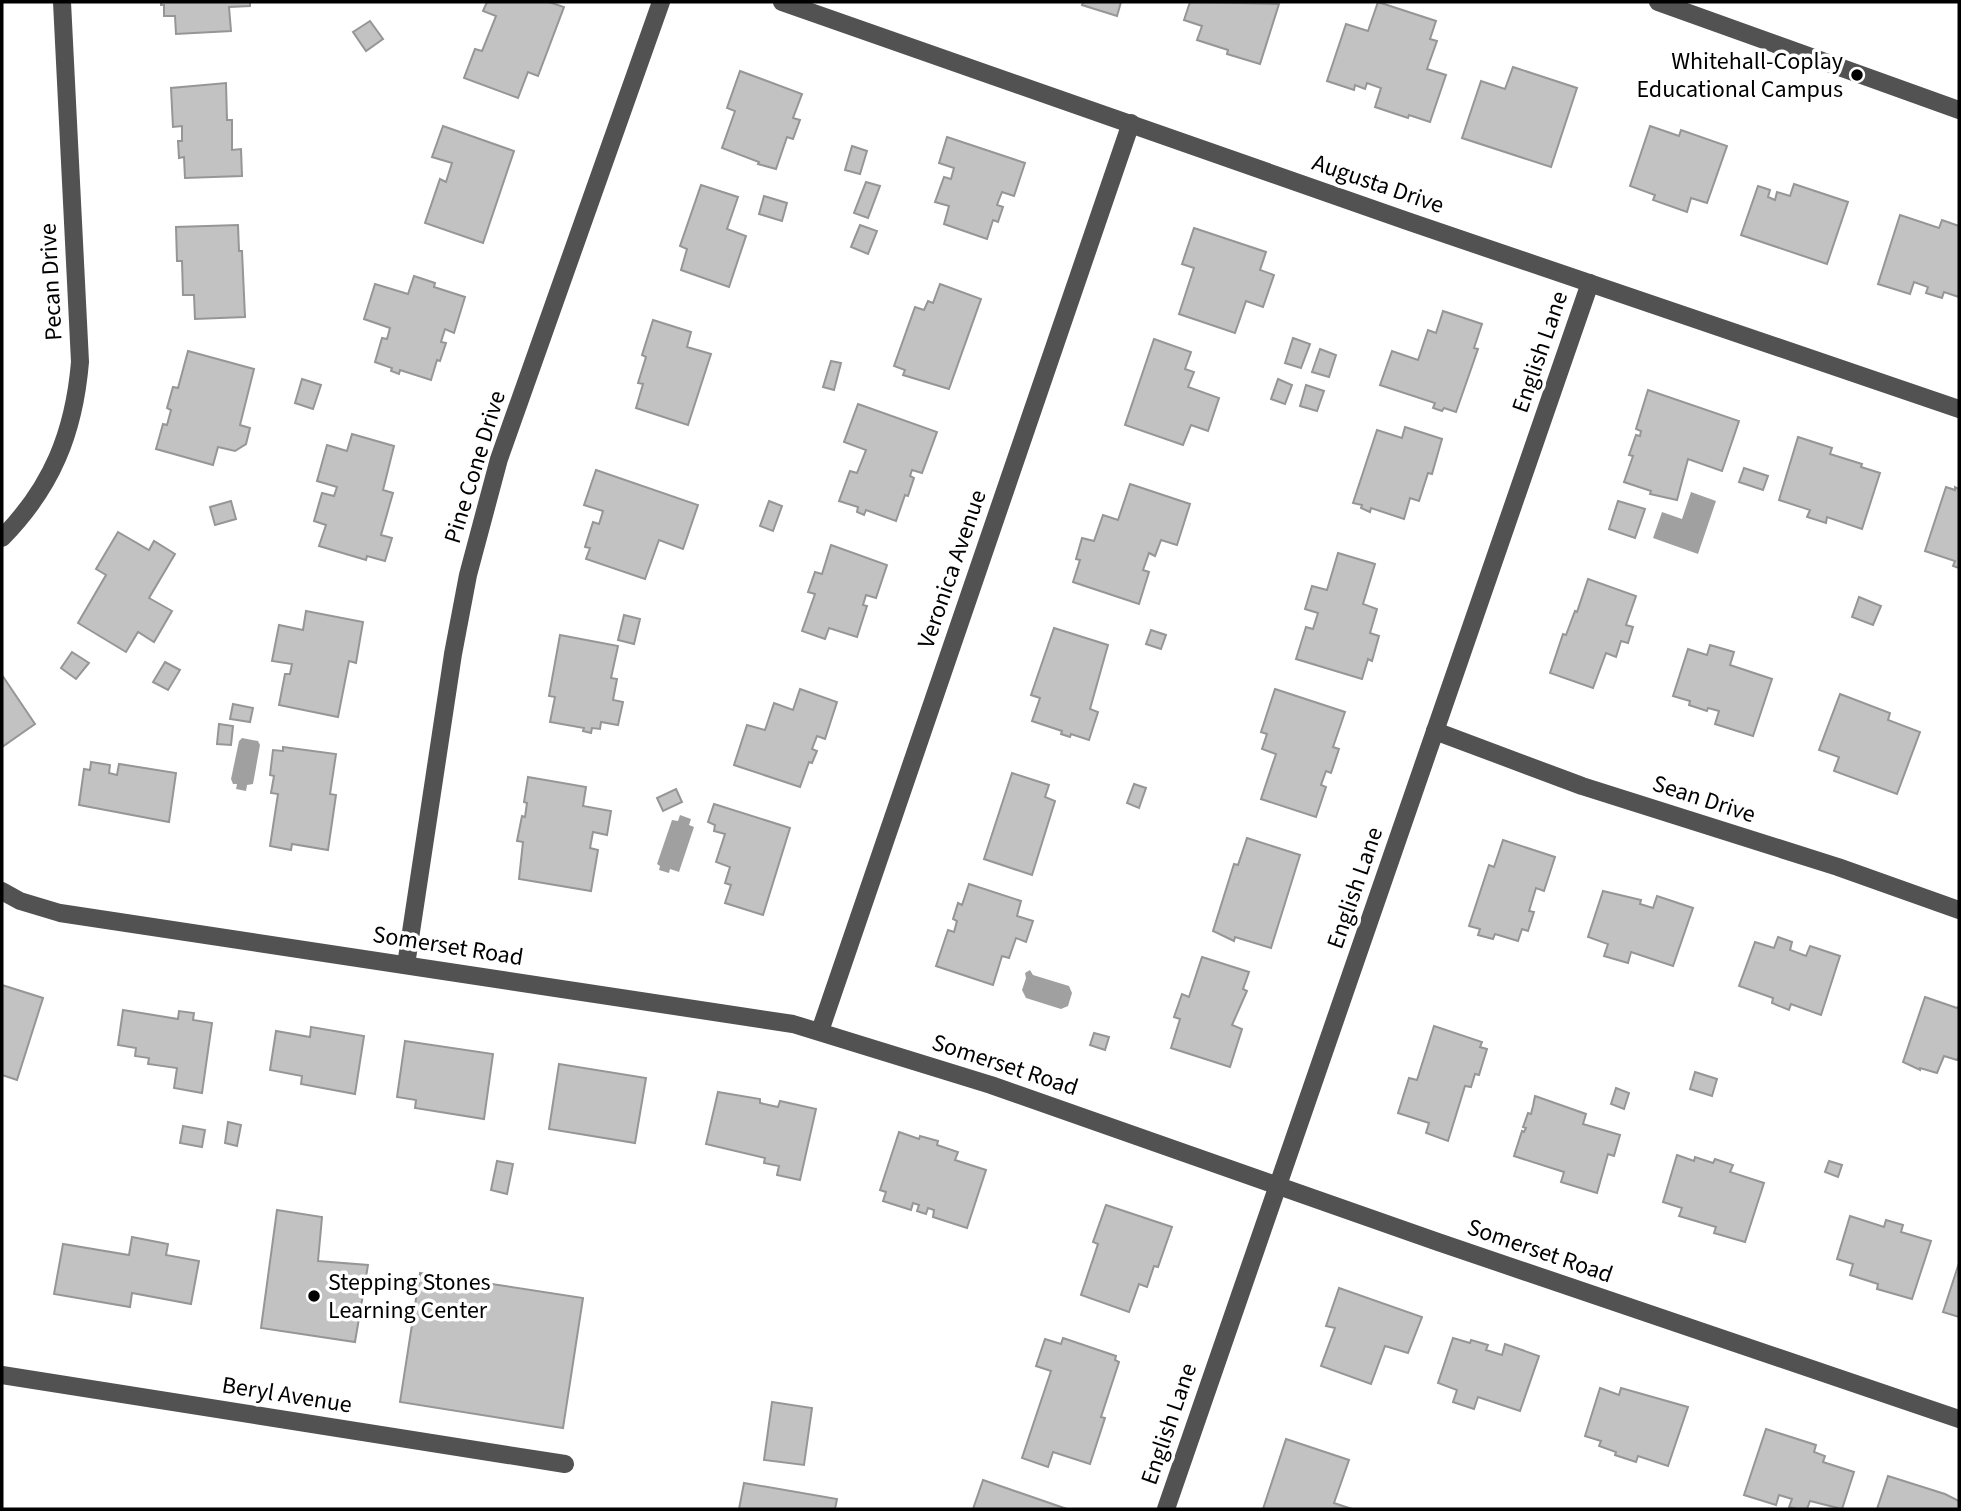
<svg xmlns="http://www.w3.org/2000/svg" width="1961" height="1511" viewBox="0 0 1961 1511" font-family="'Source Sans 3',sans-serif">
	<style>
		.water { fill: #a0a0a0 }
		.building { fill: #c2c2c2; stroke: #969696; stroke-width: 2 }
		.lines { fill: none; stroke-linecap: round; stroke-linejoin: round }
		.minor { stroke: #525252; stroke-width: 18 }
		.poi-dot { fill: #000; stroke: #fff; stroke-width: 2.5 }
		.labels { text-anchor: middle; dominant-baseline: central; stroke-width: 7; stroke-linejoin: round; paint-order: stroke }
		.poi-label { font-size: 24px; fill: #000; stroke: #fff; text-anchor: end }
		.street-label { font-size: 24px; fill: #000; stroke: #fff }
	</style>
	<rect width="100%" height="100%" fill="#fff"/>
	<g class="water">
		<polygon points="1691,492 1716,501 1698,554 1653,538 1662,512 1682,519"/>
		<polygon points="242,738 258,741 260,745 253,784 247,785 246,791 236,789 237,784 233,784 231,779 239,741"/>
		<polygon points="680,815 691,819 689,825 694,827 679,872 670,869 669,873 659,870 660,866 657,864 672,820 678,821"/>
		<polygon points="1030,970 1033,975 1069,986 1072,993 1068,1006 1061,1009 1026,998 1022,990 1026,978 1025,973"/>
	</g>
	<g class="building">
		<polygon points="161,2 250,2 250,6 229,7 231,31 176,34 175,16 164,16 164,5 161,5"/>
		<polygon points="487,2 549,2 564,7 538,76 528,72 518,98 464,78 475,49 482,51 496,16 483,11"/>
		<polygon points="1083,2 1121,2 1117,16 1082,5"/>
		<polygon points="1190,2 1279,4 1260,64 1227,54 1228,50 1197,40 1202,26 1184,20"/>
		<polygon points="1378,2 1436,21 1430,39 1437,41 1427,69 1446,75 1430,122 1409,115 1408,118 1375,107 1381,88 1367,83 1365,89 1355,85 1354,90 1327,81 1346,24 1368,31"/>
		<polygon points="370,21 383,39 366,51 353,32"/>
		<polygon points="1513,67 1577,88 1551,167 1462,138 1481,81 1505,89"/>
		<polygon points="740,71 802,94 793,118 800,120 793,139 787,137 776,169 758,164 759,162 722,148 735,111 727,108"/>
		<polygon points="226,83 227,120 232,120 232,150 241,149 242,176 185,178 184,157 179,158 178,141 182,141 182,126 173,127 171,88"/>
		<polygon points="443,126 514,151 483,243 425,223 440,179 446,182 452,163 432,157"/>
		<polygon points="1650,126 1679,136 1681,130 1727,146 1707,203 1691,198 1687,212 1653,200 1655,195 1630,186"/>
		<polygon points="947,137 1025,163 1014,196 1002,192 997,205 1003,207 998,222 993,220 987,239 944,224 949,206 935,202 944,177 951,179 954,168 939,163"/>
		<polygon points="852,146 867,151 860,174 845,170"/>
		<polygon points="866,182 880,186 868,218 854,213"/>
		<polygon points="1794,184 1848,202 1827,264 1741,235 1758,186 1770,190 1768,197 1775,200 1777,192 1790,196"/>
		<polygon points="701,185 738,197 727,229 746,236 729,287 681,270 687,249 680,246"/>
		<polygon points="764,196 787,203 782,221 759,214"/>
		<polygon points="1900,215 1939,228 1942,220 1959,226 1959,297 1944,292 1942,298 1926,293 1928,287 1914,282 1910,294 1878,284"/>
		<polygon points="238,225 239,251 242,251 245,317 195,319 194,295 183,295 182,261 177,261 176,227"/>
		<polygon points="860,225 877,231 868,254 851,247"/>
		<polygon points="1194,228 1266,252 1260,270 1274,275 1263,307 1246,301 1235,333 1179,314 1194,268 1182,264"/>
		<polygon points="414,276 435,283 434,287 465,297 454,333 445,329 441,342 446,343 440,361 437,360 431,380 400,370 399,374 391,371 392,368 375,362 382,338 387,339 390,328 364,319 375,284 408,294"/>
		<polygon points="940,284 981,299 949,389 903,375 905,370 894,366 915,307 924,310 928,301 933,303"/>
		<polygon points="1443,311 1482,324 1474,348 1478,349 1456,412 1444,408 1442,411 1433,408 1435,403 1380,385 1392,351 1418,360 1428,330 1436,333"/>
		<polygon points="653,320 691,332 687,347 711,354 688,425 636,408 643,384 638,383 646,357 642,355"/>
		<polygon points="1293,338 1310,344 1301,368 1285,363"/>
		<polygon points="1154,339 1191,352 1185,369 1194,372 1188,387 1219,398 1208,431 1191,425 1183,445 1125,425"/>
		<polygon points="1320,349 1336,355 1329,377 1312,372"/>
		<polygon points="188,351 254,369 240,425 250,428 246,444 235,451 218,447 213,465 156,449 163,424 167,425 171,410 167,408 173,387 178,388"/>
		<polygon points="831,361 841,363 834,390 823,387"/>
		<polygon points="302,379 321,385 313,409 295,403"/>
		<polygon points="1278,379 1292,385 1285,404 1271,399"/>
		<polygon points="1306,385 1324,391 1317,411 1300,406"/>
		<polygon points="1648,390 1739,421 1722,471 1688,459 1677,500 1650,494 1651,491 1624,482 1633,456 1629,455 1636,435 1640,436 1641,431 1636,429"/>
		<polygon points="858,404 937,432 922,473 912,470 910,476 914,478 908,496 905,495 896,521 866,510 864,515 857,512 858,507 839,501 850,471 857,473 866,450 844,442"/>
		<polygon points="1405,427 1442,439 1432,474 1428,473 1419,501 1410,498 1404,519 1371,508 1370,512 1361,508 1362,505 1353,503 1377,430 1402,438"/>
		<polygon points="352,434 394,446 383,490 393,493 381,535 392,538 385,561 367,556 366,560 319,546 326,525 314,521 322,493 334,496 337,487 317,481 327,445 347,451"/>
		<polygon points="1798,437 1832,448 1830,454 1862,464 1861,467 1880,473 1862,529 1827,517 1826,523 1807,517 1810,510 1779,500"/>
		<polygon points="1744,468 1768,476 1763,490 1739,482"/>
		<polygon points="596,470 698,505 683,549 659,540 645,579 586,559 590,548 585,547 593,522 599,524 603,511 584,505"/>
		<polygon points="1130,484 1190,504 1177,545 1161,540 1155,556 1149,553 1143,570 1149,572 1139,604 1073,582 1080,560 1076,559 1082,538 1094,541 1103,515 1118,520"/>
		<polygon points="1946,487 1955,490 1955,487 1959,489 1959,568 1953,566 1955,561 1925,551"/>
		<polygon points="231,501 236,519 215,525 210,507"/>
		<polygon points="769,501 782,506 773,531 760,526"/>
		<polygon points="1618,501 1645,509 1635,538 1609,529"/>
		<polygon points="118,532 149,550 154,541 175,554 149,598 172,611 154,642 138,632 126,652 78,623 106,575 96,569"/>
		<polygon points="831,545 887,565 876,598 866,595 863,605 867,606 857,637 829,628 825,639 802,631 815,594 808,592 815,572 822,574"/>
		<polygon points="1338,553 1375,564 1363,604 1377,609 1370,633 1379,636 1372,661 1368,659 1362,679 1296,659 1306,627 1313,629 1318,613 1305,609 1312,586 1327,590"/>
		<polygon points="1588,579 1636,596 1626,625 1633,627 1628,643 1621,641 1616,657 1606,653 1593,688 1550,673 1563,634 1566,635 1575,611 1577,612"/>
		<polygon points="1859,597 1881,606 1873,625 1852,617"/>
		<polygon points="306,611 363,622 356,663 349,661 338,717 279,705 285,674 290,674 292,664 272,661 279,625 303,630"/>
		<polygon points="624,615 640,619 634,644 618,640"/>
		<polygon points="1054,628 1108,645 1090,709 1098,712 1089,740 1071,734 1070,737 1061,734 1062,731 1032,721 1040,698 1031,695"/>
		<polygon points="1151,630 1166,635 1161,649 1146,644"/>
		<polygon points="560,635 618,646 611,678 617,679 613,700 623,702 618,725 601,722 600,729 592,728 591,733 583,731 584,728 550,722 555,697 549,696"/>
		<polygon points="1710,645 1734,652 1730,665 1772,679 1753,736 1715,724 1719,711 1708,708 1707,711 1689,705 1690,701 1673,696 1688,649 1707,655"/>
		<polygon points="72,652 89,663 76,679 61,668"/>
		<polygon points="165,662 180,670 168,690 153,682"/>
		<polygon points="2,675 35,724 2,747"/>
		<polygon points="800,689 837,702 825,739 817,736 812,749 817,751 812,763 809,762 800,787 734,765 747,725 765,730 774,703 793,710"/>
		<polygon points="1275,689 1345,712 1333,747 1339,749 1331,773 1326,771 1321,785 1326,787 1316,817 1261,799 1276,754 1262,749 1267,734 1261,732"/>
		<polygon points="1840,694 1890,713 1888,720 1920,732 1897,794 1834,771 1839,757 1819,750"/>
		<polygon points="233,704 253,708 250,722 230,719"/>
		<polygon points="219,724 233,726 231,745 217,744"/>
		<polygon points="283,747 336,754 330,794 336,795 328,850 292,844 291,850 270,846 278,794 271,793 274,776 270,775 273,750 283,751"/>
		<polygon points="91,762 110,765 109,773 117,775 119,764 176,773 169,822 79,805 84,769 90,770"/>
		<polygon points="1012,773 1049,785 1045,797 1055,801 1032,875 984,859"/>
		<polygon points="528,777 586,787 583,806 611,811 607,835 593,832 590,848 598,850 591,891 519,879 523,842 517,841 522,816 525,817 527,803 524,802"/>
		<polygon points="1134,784 1146,788 1139,808 1127,803"/>
		<polygon points="676,789 682,802 663,811 657,798"/>
		<polygon points="714,804 790,828 763,915 725,903 731,885 725,883 730,867 716,862 725,834 714,831 715,825 708,822"/>
		<polygon points="1247,838 1300,855 1271,948 1235,937 1234,941 1213,931 1234,864 1238,865"/>
		<polygon points="1503,840 1555,857 1544,891 1536,888 1529,911 1534,912 1528,931 1522,929 1518,941 1495,934 1493,939 1478,935 1480,929 1469,926 1489,865 1494,867"/>
		<polygon points="969,884 1021,901 1017,916 1033,921 1026,942 1016,938 1009,958 1002,956 993,985 936,966 948,930 954,932 957,921 953,919 958,903 962,905"/>
		<polygon points="1603,891 1641,900 1640,904 1653,908 1657,896 1693,908 1673,966 1631,952 1628,963 1604,956 1608,944 1588,937"/>
		<polygon points="1778,937 1792,942 1790,950 1806,956 1810,946 1840,956 1821,1015 1791,1004 1789,1010 1772,1003 1773,998 1739,986 1755,942 1774,948"/>
		<polygon points="1202,957 1249,972 1243,989 1247,991 1232,1025 1242,1029 1230,1067 1171,1048 1180,1019 1174,1017 1182,994 1189,997"/>
		<polygon points="2,985 43,998 17,1080 2,1075"/>
		<polygon points="1925,997 1957,1008 1959,1006 1959,1057 1957,1060 1944,1056 1937,1073 1920,1068 1920,1070 1903,1062"/>
		<polygon points="123,1010 178,1019 179,1011 194,1013 193,1020 212,1023 202,1093 174,1088 177,1068 148,1064 149,1058 135,1056 136,1048 118,1045"/>
		<polygon points="1434,1026 1482,1042 1480,1047 1487,1049 1479,1075 1475,1074 1471,1087 1465,1086 1448,1141 1426,1133 1429,1123 1398,1113 1409,1078 1417,1080"/>
		<polygon points="311,1027 364,1036 355,1094 301,1084 302,1076 270,1070 276,1031 310,1037"/>
		<polygon points="1094,1033 1109,1037 1105,1050 1090,1045"/>
		<polygon points="405,1041 493,1054 484,1119 415,1108 416,1100 397,1097"/>
		<polygon points="559,1064 646,1078 635,1143 549,1129"/>
		<polygon points="1695,1072 1717,1079 1712,1096 1690,1089"/>
		<polygon points="1616,1088 1629,1093 1624,1109 1611,1104"/>
		<polygon points="718,1092 760,1099 760,1103 778,1107 780,1101 816,1109 800,1180 777,1175 779,1166 764,1163 765,1158 706,1144"/>
		<polygon points="1535,1096 1586,1114 1583,1124 1620,1135 1614,1156 1608,1154 1597,1193 1561,1182 1564,1172 1514,1156 1522,1131 1524,1132 1526,1128 1523,1127 1528,1113 1531,1114 1533,1106"/>
		<polygon points="228,1122 241,1125 237,1146 225,1143"/>
		<polygon points="183,1126 205,1130 202,1147 180,1143"/>
		<polygon points="899,1132 919,1139 920,1136 938,1141 937,1145 958,1152 955,1160 986,1170 967,1228 933,1217 934,1210 928,1208 926,1214 917,1211 919,1205 913,1203 911,1210 883,1201 886,1192 880,1190"/>
		<polygon points="1677,1155 1694,1161 1695,1157 1713,1163 1715,1159 1733,1165 1730,1172 1764,1183 1745,1242 1714,1233 1716,1227 1679,1216 1682,1208 1663,1202"/>
		<polygon points="497,1161 513,1164 507,1194 491,1190"/>
		<polygon points="1829,1161 1842,1165 1838,1177 1825,1172"/>
		<polygon points="1106,1205 1172,1227 1158,1267 1154,1266 1147,1287 1139,1284 1129,1312 1081,1295 1098,1244 1093,1242"/>
		<polygon points="277,1210 322,1217 318,1261 368,1265 355,1342 261,1328"/>
		<polygon points="1850,1216 1884,1227 1886,1220 1903,1225 1901,1232 1931,1241 1912,1299 1877,1289 1878,1284 1850,1275 1853,1264 1837,1259"/>
		<polygon points="132,1237 168,1244 166,1255 199,1261 191,1304 132,1293 130,1307 54,1294 63,1244 129,1255"/>
		<polygon points="1959,1263 1959,1317 1943,1312"/>
		<polygon points="420,1273 583,1298 563,1428 400,1402"/>
		<polygon points="1339,1288 1422,1317 1408,1353 1385,1346 1371,1384 1321,1366 1335,1328 1326,1326"/>
		<polygon points="1063,1338 1116,1356 1115,1360 1119,1362 1101,1417 1105,1418 1090,1464 1053,1452 1048,1467 1022,1458 1051,1371 1036,1366 1045,1339 1061,1344"/>
		<polygon points="1453,1338 1470,1343 1471,1340 1488,1345 1486,1350 1502,1355 1505,1344 1539,1356 1520,1411 1478,1397 1474,1409 1453,1402 1457,1390 1438,1383"/>
		<polygon points="1600,1388 1619,1395 1621,1388 1688,1407 1668,1466 1638,1456 1636,1462 1615,1455 1616,1452 1599,1446 1601,1441 1585,1436"/>
		<polygon points="772,1402 812,1408 804,1465 764,1460"/>
		<polygon points="1766,1429 1816,1445 1814,1452 1825,1456 1823,1462 1854,1472 1842,1509 1810,1501 1807,1509 1797,1509 1789,1507 1792,1499 1779,1495 1776,1505 1744,1495"/>
		<polygon points="1286,1439 1349,1460 1334,1503 1352,1509 1263,1509"/>
		<polygon points="1888,1476 1945,1494 1959,1501 1959,1509 1877,1509"/>
		<polygon points="983,1480 1067,1509 973,1509"/>
		<polygon points="744,1483 837,1499 835,1509 739,1509"/>
	</g>
	<g class="lines">
		<g class="minor">
			<polyline points="782,2 1410,222 1959,409"/>
			<polyline points="1658,2 1959,110"/>
			<path d="M2 538C52 487 74 433 80 362L62 2"/>
			<polyline points="1435,731 1582,786 1838,867 1959,910"/>
			<polyline points="2,891 20,901 60,913 793,1024 991,1085 1438,1242 1959,1419"/>
			<polyline points="406,965 453,654 468,575 499,459 661,2"/>
			<polyline points="820,1031 1131,123"/>
			<polyline points="2,1375 565,1464"/>
			<polyline points="1166,1509 1590,283"/>
		</g>
	</g>
	<g class="poi-dot">
		<circle cx="1857" cy="75" r="7"/>
		<circle cx="314" cy="1296" r="7"/>
	</g>
	<g class="labels">
		<g class="poi-label">
			<text x="1843" y="61">Whitehall-Coplay<tspan x="1843" dy="28">Educational Campus</tspan></text>
			<text x="328" y="1282" text-anchor="start">Stepping Stones<tspan x="328" dy="28">Learning Center</tspan></text>
		</g>
		<g class="street-label">
			<text transform="translate(1378 184) rotate(19)">Augusta Drive</text>
			<text transform="translate(51 282) rotate(-93)">Pecan Drive</text>
			<text transform="translate(1540 352) rotate(-71)">English Lane</text>
			<text transform="translate(475 467) rotate(-73)">Pine Cone Drive</text>
			<text transform="translate(952 569) rotate(-71)">Veronica Avenue</text>
			<text transform="translate(1704 799) rotate(18)">Sean Drive</text>
			<text transform="translate(1355 888) rotate(-71)">English Lane</text>
			<text transform="translate(448 946) rotate(9)">Somerset Road</text>
			<text transform="translate(1005 1065) rotate(18)">Somerset Road</text>
			<text transform="translate(1540 1251) rotate(19)">Somerset Road</text>
			<text transform="translate(287 1395) rotate(9)">Beryl Avenue</text>
			<text transform="translate(1169 1424) rotate(-71)">English Lane</text>
		</g>
	</g>
	<rect width="1961" height="1511" fill="none" stroke="#000000" stroke-width="7"/>
</svg>
